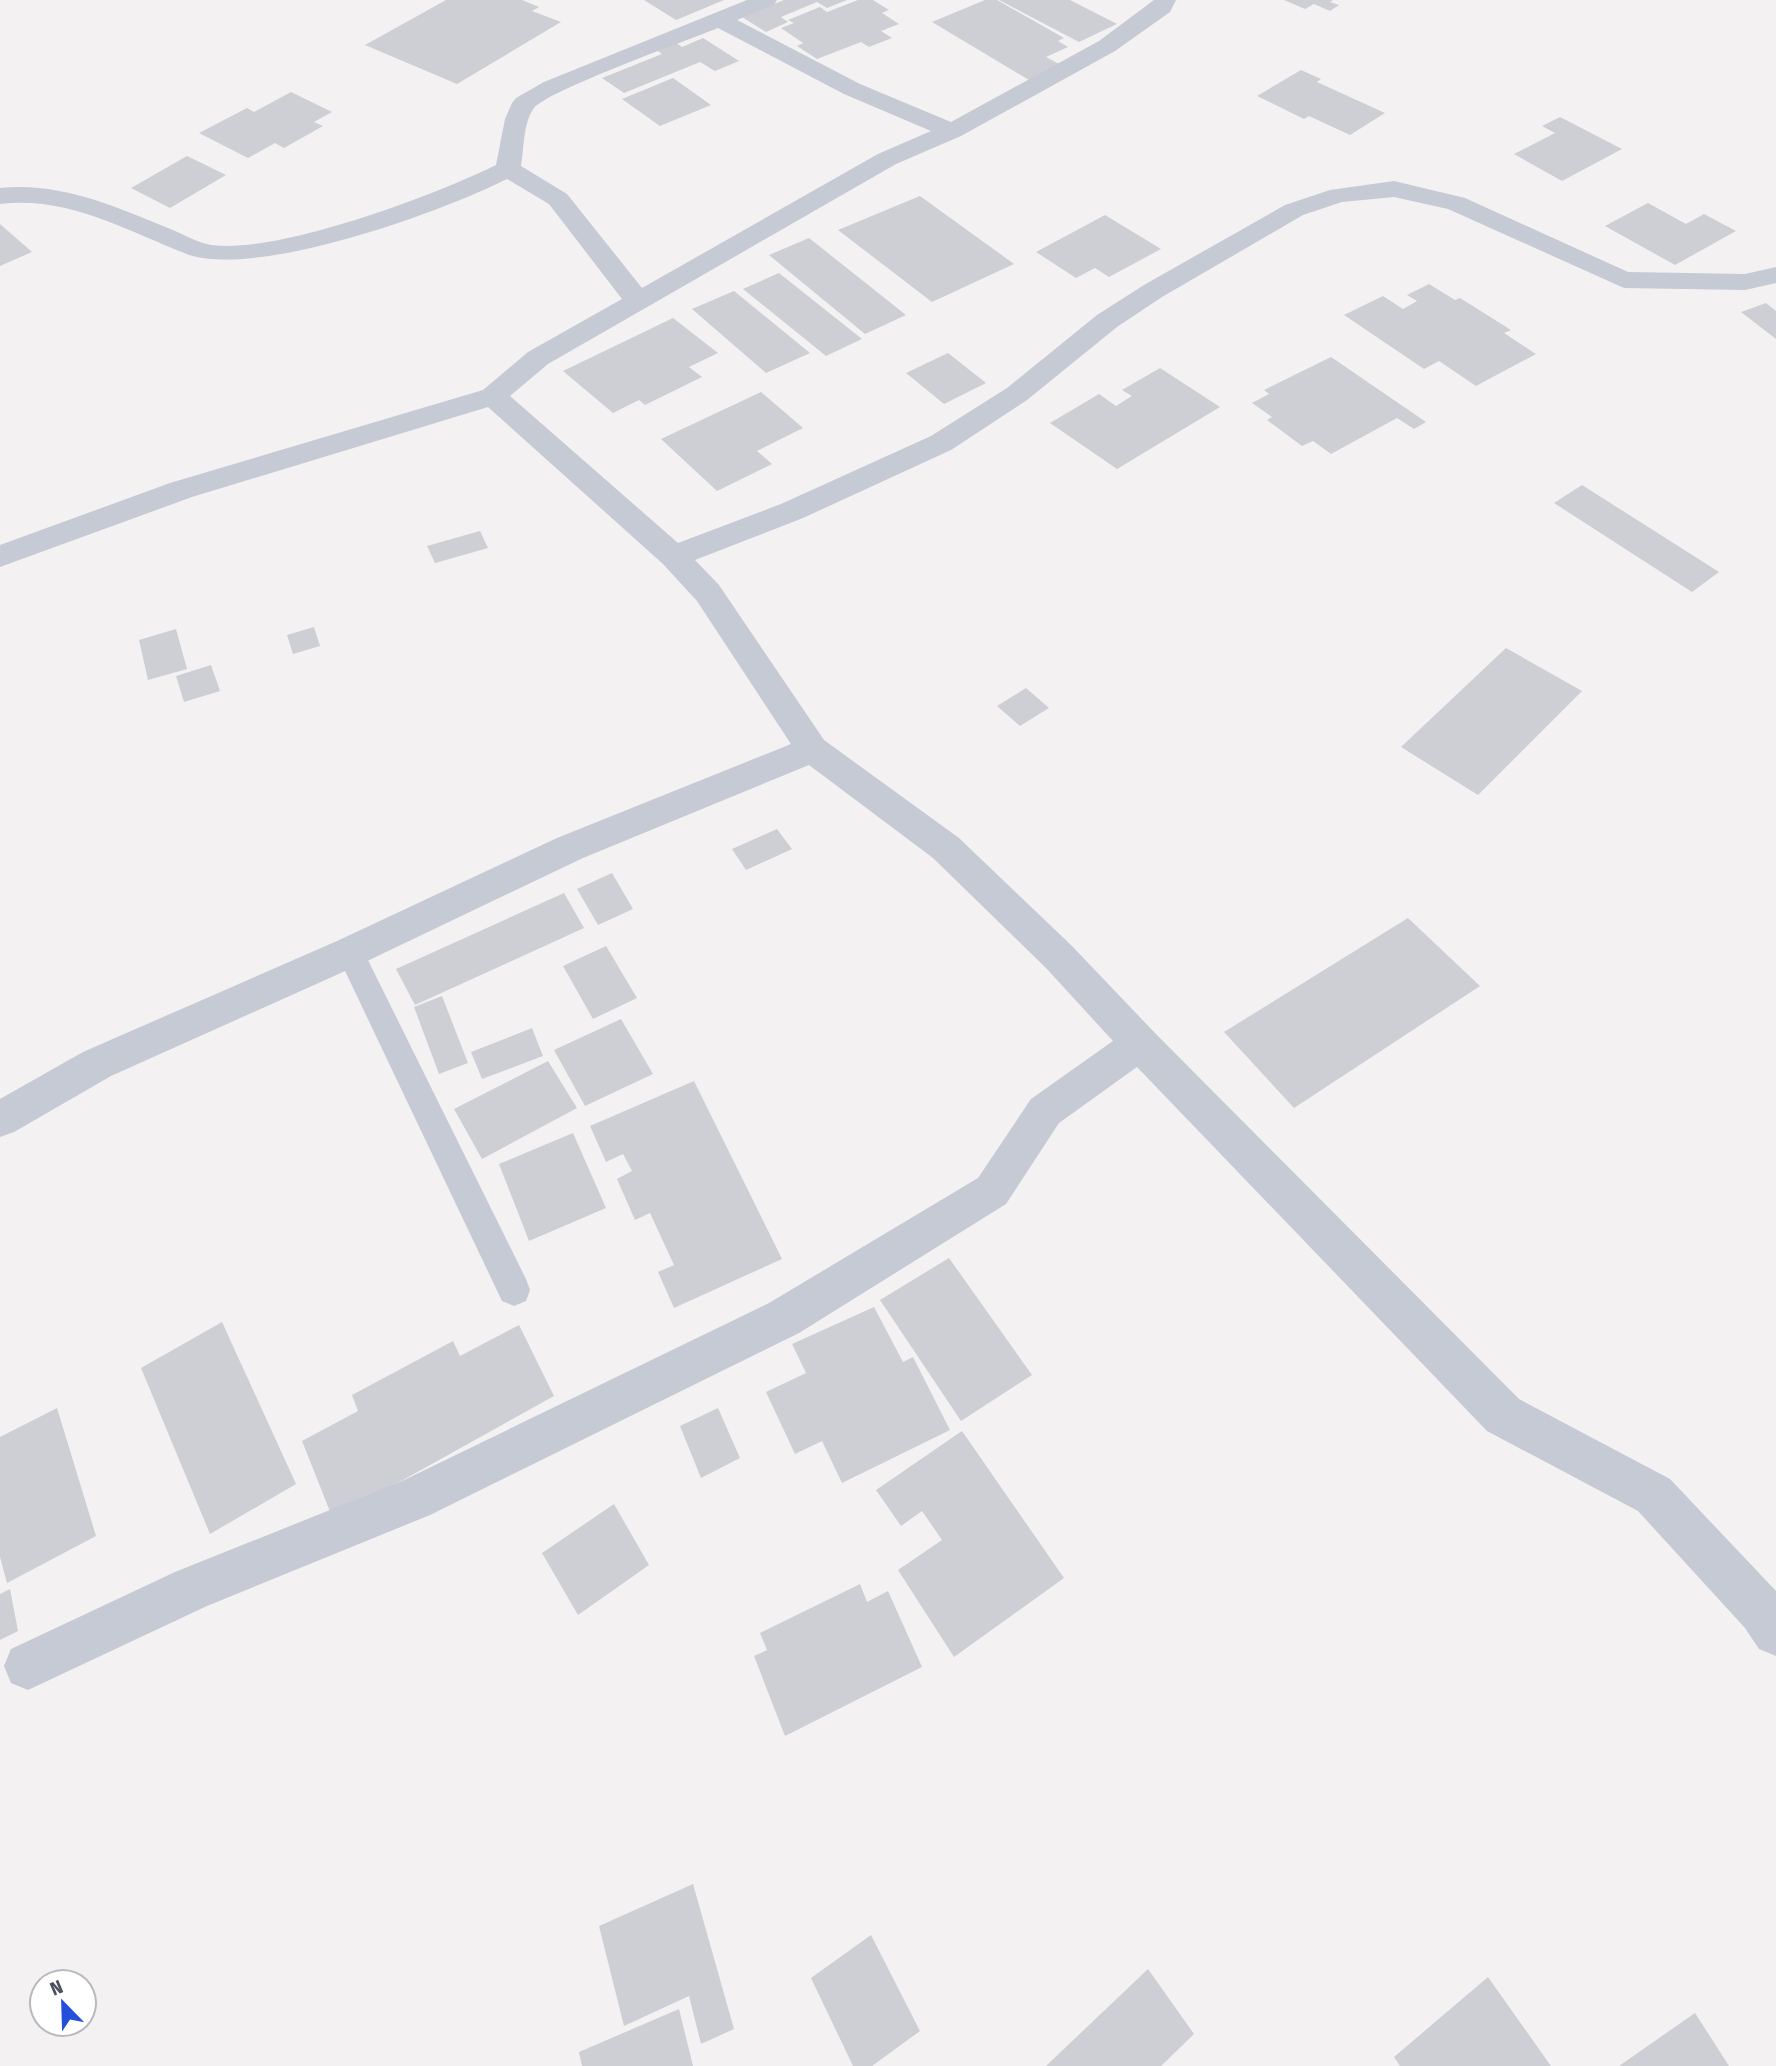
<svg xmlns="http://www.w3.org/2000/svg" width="1776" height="2066" viewBox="0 0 1776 2066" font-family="'Fira Sans Condensed',sans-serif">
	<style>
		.building { fill: #cecfd5 }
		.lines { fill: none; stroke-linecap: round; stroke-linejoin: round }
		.lane { fill: #c6cad5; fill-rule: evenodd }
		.street { fill: #c6cad5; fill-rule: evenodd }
	</style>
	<rect width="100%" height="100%" fill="#f3f1f1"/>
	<g class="building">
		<polygon points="446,0 522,0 539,7 532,11 561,22 457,84 365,45"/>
		<polygon points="644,0 724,0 676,20"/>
		<polygon points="784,0 847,0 827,8 817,2 781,17 788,22 766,32 742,17"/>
		<polygon points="858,0 873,0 889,10 882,13 899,24 881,31 892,38 869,47 861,42 817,59 797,46 803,43 781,28 794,23 788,20 820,7 827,12"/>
		<polygon points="985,0 997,0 1064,38 1058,41 1068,47 1046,57 1061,65 1029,80 932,22"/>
		<polygon points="999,0 1070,0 1117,24 1079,42"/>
		<polygon points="1284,0 1333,0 1330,2 1339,5 1330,11 1314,4 1305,9"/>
		<polygon points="703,38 739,61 715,71 700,62 624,93 602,78 662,54 655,49 674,41 682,47"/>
		<polygon points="1301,70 1321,79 1317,82 1385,113 1350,135 1309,116 1304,119 1257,96"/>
		<polygon points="673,78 711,105 660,126 622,99"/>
		<polygon points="291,92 332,112 314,122 323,126 284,148 275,143 248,158 199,133 247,108 254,112"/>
		<polygon points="1560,117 1622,149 1562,181 1514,154 1555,133 1542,126"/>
		<polygon points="187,156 226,175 170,208 131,188"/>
		<polygon points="920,196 1014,264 932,302 838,230"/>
		<polygon points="1648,203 1686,224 1704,214 1736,231 1675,265 1605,226"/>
		<polygon points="1105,215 1161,249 1109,277 1095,268 1076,278 1036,252"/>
		<polygon points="0,224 32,252 0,266"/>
		<polygon points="809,238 906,315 865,334 769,255"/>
		<polygon points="779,273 862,339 826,356 743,289"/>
		<polygon points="1429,284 1455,300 1460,298 1511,330 1504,333 1536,354 1476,386 1439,361 1424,369 1344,315 1383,296 1403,309 1417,301 1407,295"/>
		<polygon points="734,291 810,353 766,373 692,309"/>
		<polygon points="1766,303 1776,311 1776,339 1741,312"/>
		<polygon points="673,318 718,353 689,367 702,377 645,405 639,400 613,413 563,371"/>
		<polygon points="948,353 986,383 944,404 906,373"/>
		<polygon points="1331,357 1426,422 1414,429 1397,418 1331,454 1313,441 1302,446 1267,420 1272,417 1252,403 1269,394 1264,390"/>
		<polygon points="1160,368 1220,407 1117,469 1050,423 1099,394 1116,406 1132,396 1122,390"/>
		<polygon points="761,392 803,428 757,451 772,464 717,491 661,439"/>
		<polygon points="1582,485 1719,572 1692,592 1554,503"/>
		<polygon points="480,531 488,548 435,563 427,546"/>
		<polygon points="314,627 320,646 293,654 287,635"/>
		<polygon points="176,629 187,669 148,680 139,640"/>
		<polygon points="1506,648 1582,691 1478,795 1401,747"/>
		<polygon points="211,665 220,691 184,702 176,676"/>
		<polygon points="1026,688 1049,708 1020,726 997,706"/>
		<polygon points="777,829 792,849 746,870 732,849"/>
		<polygon points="612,873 633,909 598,925 577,889"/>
		<polygon points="564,893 584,928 415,1005 396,969"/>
		<polygon points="1408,918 1480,986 1294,1108 1224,1032"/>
		<polygon points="606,946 637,998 593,1019 563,966"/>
		<polygon points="442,996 468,1063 439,1074 414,1007"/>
		<polygon points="621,1019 653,1074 585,1106 554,1050"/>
		<polygon points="532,1028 543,1056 482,1079 471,1052"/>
		<polygon points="548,1061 577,1108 482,1159 454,1109"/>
		<polygon points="694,1081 782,1259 674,1308 658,1272 674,1265 650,1213 635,1220 617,1179 632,1171 623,1154 606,1162 590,1126"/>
		<polygon points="573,1133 606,1208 529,1241 499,1164"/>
		<polygon points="949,1258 1032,1375 961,1421 880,1300"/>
		<polygon points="874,1307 903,1362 913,1357 950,1430 842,1483 822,1441 795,1454 766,1392 806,1373 792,1344"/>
		<polygon points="222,1322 296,1484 210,1534 141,1368"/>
		<polygon points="519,1325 554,1396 333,1519 302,1441 358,1411 352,1395 453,1341 460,1356"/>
		<polygon points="57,1408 96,1536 7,1583 0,1557 0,1437"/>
		<polygon points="718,1408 740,1458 701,1478 680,1426"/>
		<polygon points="962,1431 1064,1578 954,1657 898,1570 942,1540 922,1511 901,1526 876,1490"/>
		<polygon points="614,1504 649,1565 578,1615 542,1553"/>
		<polygon points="860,1584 867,1602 888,1591 922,1667 785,1736 754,1656 767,1650 760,1633"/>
		<polygon points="10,1589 18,1631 0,1640 0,1594"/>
		<polygon points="693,1884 734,2029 701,2044 689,1996 624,2026 599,1926"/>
		<polygon points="871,1935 920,2031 872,2066 853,2066 811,1978"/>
		<polygon points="1148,1969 1194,2034 1161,2066 1046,2066"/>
		<polygon points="1488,1977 1551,2066 1400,2066 1394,2057"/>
		<polygon points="679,2009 693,2066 582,2066 579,2052"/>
		<polygon points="1695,2013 1729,2066 1619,2066"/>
	</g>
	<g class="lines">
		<polygon class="lane" points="350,940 360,944 526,1279 530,1290 526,1301 514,1306 502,1301 336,952 340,944"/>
		<path class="street" d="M747 0H777L774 5 737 20 860 84 951 122 1099 41 1154 0H1176L1170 12 1115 51 961 136 896 164 548 364 510 396 678 543 781 504 931 436 1007 388 1097 315 1144 285 1285 205 1330 190 1394 181 1465 198 1628 272 1745 274 1776 267V283L1745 290 1624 288 1448 209 1394 197 1342 202 1303 215 1162 297 1117 327 1027 400 951 450 803 518 695 560 719 585 824 740 959 838 1072 946 1154 1032 1519 1399 1670 1479 1776 1591V1656L1759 1649 1745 1628 1638 1511 1487 1431 1137 1067 1059 1123 1006 1204 799 1333 430 1515 207 1606 28 1690 11 1683 4 1666 11 1649 175 1572 400 1482 769 1303 978 1178 1031 1099 1113 1041 1046 968 933 858 809 765 583 858 363 963 111 1076 14 1132 0 1137V1099L83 1052 337 941 557 838 791 744 697 601 663 564 488 407 192 497 0 567V545L170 483 483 390 528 352 622 299 549 204 507 179C439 213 262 277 189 255 127 231 69 196 0 204V188C61 182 113 206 168 228 181 233 194 241 207 244 269 258 438 194 496 165L505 119 512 103 516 98 544 82ZM718 28 844 94 931 131 878 154 642 288 567 194 521 166C524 150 523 122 534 108 547 91 688 40 718 28Z"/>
	</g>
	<g transform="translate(63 2003) rotate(337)"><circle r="33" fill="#ffffff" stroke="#b7b9be" stroke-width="2"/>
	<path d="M0-5L12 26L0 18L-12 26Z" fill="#244fda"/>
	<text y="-10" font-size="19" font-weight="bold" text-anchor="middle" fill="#4a505d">N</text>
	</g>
</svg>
